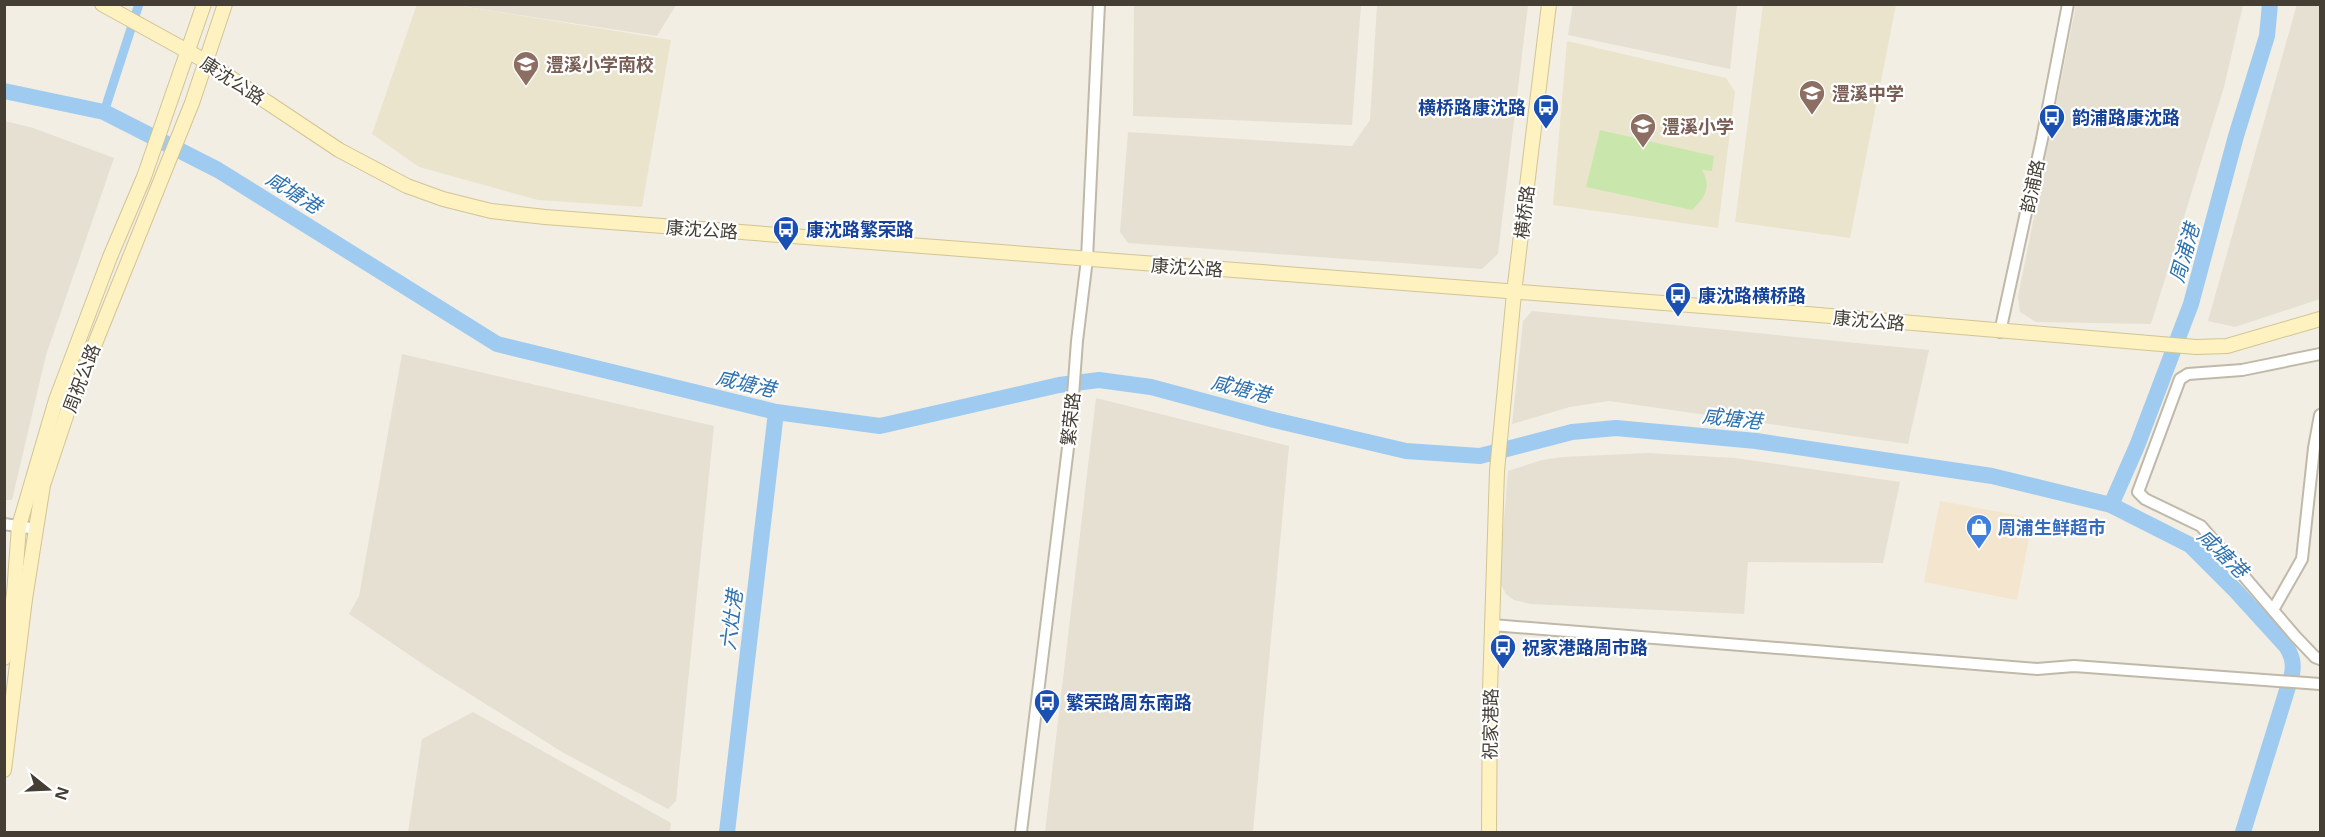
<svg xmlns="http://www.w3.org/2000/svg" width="2325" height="837" viewBox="0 0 2325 837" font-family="'Noto Sans','Noto Sans SC',sans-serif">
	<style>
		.residential { fill: #e6e0d2 }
		.commercial { fill: #f4e6ce }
		.education { fill: #ebe4cd }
		.pitch { fill: #c9e7ac }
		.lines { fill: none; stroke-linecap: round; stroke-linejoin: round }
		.canal { stroke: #9fcbf0; stroke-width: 9 }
		.river { stroke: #9fcbf0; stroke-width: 16 }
		.street-casing { stroke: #c0b9a9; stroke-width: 14 }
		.secondary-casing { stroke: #d2c493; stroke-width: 16 }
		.street { stroke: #fff; stroke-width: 10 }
		.secondary { stroke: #fef2c1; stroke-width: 14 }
		.labels { text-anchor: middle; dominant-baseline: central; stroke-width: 4.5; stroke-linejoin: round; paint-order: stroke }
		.education-label { font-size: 18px; font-weight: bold; fill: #785e54; stroke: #fff; text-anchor: start }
		.street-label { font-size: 18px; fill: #443e34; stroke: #fff }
		.transit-label { font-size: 18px; font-weight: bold; fill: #164399; stroke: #fff; text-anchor: start }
		.shop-label { font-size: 18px; font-weight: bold; fill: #366cbe; stroke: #fff; text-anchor: start }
		.water-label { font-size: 20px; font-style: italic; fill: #2e72af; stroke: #fff }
	</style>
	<rect width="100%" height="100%" fill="#f2eee4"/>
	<g class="residential">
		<polygon points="2297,4 2320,5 2320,299 2235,327 2208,321"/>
		<polygon points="455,5 676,5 657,36"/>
		<polygon points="1134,5 1361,5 1352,125 1133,116"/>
		<polygon points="1377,5 1528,5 1498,254 1482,269 1128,243 1120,232 1128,132 1352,146 1370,120"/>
		<polygon points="1573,5 1737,5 1730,69 1568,35"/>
		<polygon points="2076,5 2243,5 2224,87 2151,324 2036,322 2020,312 2018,297"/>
		<polygon points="5,121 33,128 114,158 46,355 12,500 4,500"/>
		<polygon points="1532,311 1929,350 1908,444 1609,401 1570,407 1512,424 1523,321"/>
		<polygon points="402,354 714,426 676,801 668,809 562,752 433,671 349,614 359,596"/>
		<polygon points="1096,398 1289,446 1253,832 1045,832"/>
		<polygon points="1648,453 1735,458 1900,482 1883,563 1748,562 1744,614 1531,604 1514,600 1506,594 1499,581 1508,471 1542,460 1562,457"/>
		<polygon points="473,712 671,823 670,832 408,832 422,739"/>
	</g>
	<polygon class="commercial" points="1940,501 2033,518 2017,600 1924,582"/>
	<g class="education">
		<polygon points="417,4 455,5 671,40 642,207 538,200 419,167 372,134"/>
		<polygon points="1763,5 1896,5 1850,238 1735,222"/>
		<polygon points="1567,41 1726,78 1735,92 1718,228 1553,205"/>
	</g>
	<path class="pitch" d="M1600 130 1714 156 1712 171 1702 170C1712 186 1705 198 1692 210L1586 187Z"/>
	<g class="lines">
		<polyline class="canal" points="104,112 139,4"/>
		<g class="river">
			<path d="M4 91 104 112 218 170 497 344 776 412 880 426 1059 385 1099 380 1151 387 1274 420 1406 451 1480 456 1572 432 1616 428 1756 441 1992 476 2111 505 2190 545 2235 590 2286 646C2292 656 2294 663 2292 674L2243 832"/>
			<polyline points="2111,505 2137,446 2191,304 2236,136 2267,36 2270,4"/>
			<polyline points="727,832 776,412"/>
		</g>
		<g class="street-casing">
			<g id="street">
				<polyline points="2000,332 2042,139 2068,4"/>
				<polyline points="2320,354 2242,370 2188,374 2180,379 2138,492 2145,499 2201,526 2295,636 2315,657 2320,659"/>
				<polyline points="4,524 36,529"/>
				<polyline points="2273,610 2302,559 2314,448 2320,415"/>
				<polyline points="1492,625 2037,669 2074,666 2320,684"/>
				<polyline points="1021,832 1071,423 1077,341 1087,259 1099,4"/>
			</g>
		</g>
		<g class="secondary-casing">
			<g id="secondary">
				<polyline points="102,4 207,62 339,150 407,186 443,199 491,211 545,217 1807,314 2196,347 2227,346 2320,319"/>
				<polyline points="4,658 14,594 19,526 56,400 110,257 144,177 204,4"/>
				<polyline points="4,770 25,599 43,485 67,413 192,103 225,4"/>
				<polyline points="1489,832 1490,690 1497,471 1514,293 1549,4"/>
			</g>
		</g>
		<use href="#street" class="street"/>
		<use href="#secondary" class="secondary"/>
	</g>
	<defs>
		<g id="school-pin" transform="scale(1.35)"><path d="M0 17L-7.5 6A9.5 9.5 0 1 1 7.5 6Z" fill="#8d6e63" stroke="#fff"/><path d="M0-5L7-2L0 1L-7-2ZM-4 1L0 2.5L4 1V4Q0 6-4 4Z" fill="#fff"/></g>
		<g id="bus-pin" transform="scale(1.35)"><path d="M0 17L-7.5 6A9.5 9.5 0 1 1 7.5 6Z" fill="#1a4fb4" stroke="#fff"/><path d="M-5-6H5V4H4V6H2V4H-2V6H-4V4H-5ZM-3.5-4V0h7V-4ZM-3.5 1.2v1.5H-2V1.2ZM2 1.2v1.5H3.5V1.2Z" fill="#fff"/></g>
		<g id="shop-pin" transform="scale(1.35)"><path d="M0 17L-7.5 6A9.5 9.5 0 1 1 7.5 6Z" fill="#3f7fe0" stroke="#fff"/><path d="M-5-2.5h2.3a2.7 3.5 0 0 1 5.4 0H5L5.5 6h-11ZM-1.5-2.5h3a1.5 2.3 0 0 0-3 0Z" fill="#fff"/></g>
	</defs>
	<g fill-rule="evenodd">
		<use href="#school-pin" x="526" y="64"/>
		<use href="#school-pin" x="1812" y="93"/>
		<use href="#bus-pin" x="1546" y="107"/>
		<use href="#bus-pin" x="2052" y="117"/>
		<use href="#school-pin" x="1643" y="126"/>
		<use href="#bus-pin" x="786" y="229"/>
		<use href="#bus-pin" x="1678" y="295"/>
		<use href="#shop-pin" x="1979" y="527"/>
		<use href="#bus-pin" x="1503" y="647"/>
		<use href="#bus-pin" x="1047" y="702"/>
	</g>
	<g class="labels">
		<g class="education-label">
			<text x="546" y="64">澧溪小学南校</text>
			<text x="1832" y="93">澧溪中学</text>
			<text x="1662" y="126">澧溪小学</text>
		</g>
		<g class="street-label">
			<text transform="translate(233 80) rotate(33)">康沈公路</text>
			<text transform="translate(2032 186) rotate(-78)">韵浦路</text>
			<text transform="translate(1524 212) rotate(-83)">横桥路</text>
			<text transform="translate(702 229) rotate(4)">康沈公路</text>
			<text transform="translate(1187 267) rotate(4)">康沈公路</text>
			<text transform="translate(1869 320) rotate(5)">康沈公路</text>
			<text transform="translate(81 378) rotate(-69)">周祝公路</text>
			<text transform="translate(1070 419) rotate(-84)">繁荣路</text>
			<text transform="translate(1490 724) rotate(-89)">祝家港路</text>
		</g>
		<g class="transit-label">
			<text x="1526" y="107" text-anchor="end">横桥路康沈路</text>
			<text x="2072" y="117">韵浦路康沈路</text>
			<text x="806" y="229">康沈路繁荣路</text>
			<text x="1698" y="295">康沈路横桥路</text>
			<text x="1522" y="647">祝家港路周市路</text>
			<text x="1066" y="702">繁荣路周东南路</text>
		</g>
		<g class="shop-label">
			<text x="1998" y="527">周浦生鲜超市</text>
		</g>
		<g class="water-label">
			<text transform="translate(294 192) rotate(32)">咸塘港</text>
			<text transform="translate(2184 253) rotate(-74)">周浦港</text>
			<text transform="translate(746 383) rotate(13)">咸塘港</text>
			<text transform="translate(1241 388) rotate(14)">咸塘港</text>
			<text transform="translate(1732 418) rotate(6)">咸塘港</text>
			<text transform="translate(2223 553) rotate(44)">咸塘港</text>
			<text transform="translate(731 620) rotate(-83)">六灶港</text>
		</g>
	</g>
	<rect width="2325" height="837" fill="none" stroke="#443e34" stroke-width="12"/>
	<g transform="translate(48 789) rotate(108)" stroke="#ffffff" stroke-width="4.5" paint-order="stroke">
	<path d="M0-4.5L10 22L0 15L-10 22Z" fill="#443e34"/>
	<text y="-9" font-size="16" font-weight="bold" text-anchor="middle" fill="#443e34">N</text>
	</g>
</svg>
